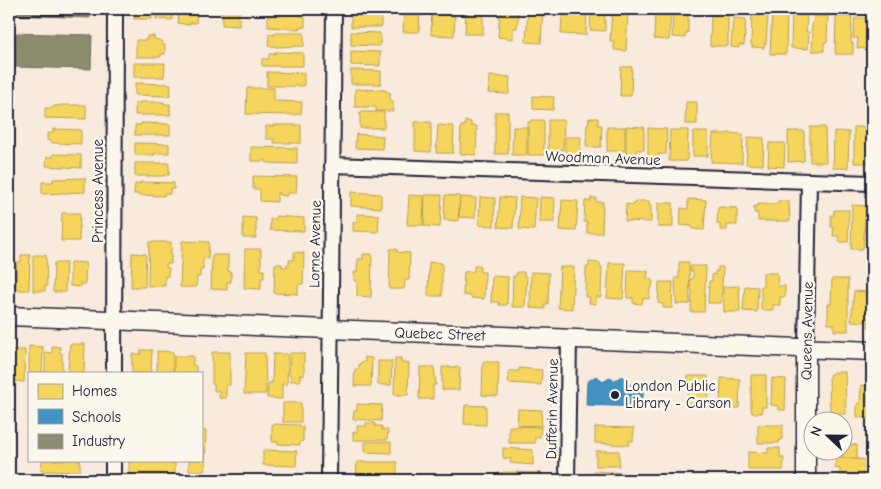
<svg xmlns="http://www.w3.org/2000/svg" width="881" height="489" viewBox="0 0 881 489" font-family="'Comic Neue',sans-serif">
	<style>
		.homes { fill: #f6d55c; stroke: #b69f52 }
		.schools { fill: #4393c3; stroke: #39719a }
		.industry { fill: #8c8c6e; stroke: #6c6c5f }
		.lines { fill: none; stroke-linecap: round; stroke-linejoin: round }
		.minor-casing { stroke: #22223b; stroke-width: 18 }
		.tertiary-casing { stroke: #22223b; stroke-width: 21 }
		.minor { stroke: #fbf7ec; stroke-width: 14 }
		.tertiary { stroke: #fbf7ec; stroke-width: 18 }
		.poi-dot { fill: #22223b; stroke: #fbf7ec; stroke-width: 2 }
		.labels { text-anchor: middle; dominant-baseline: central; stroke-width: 5; stroke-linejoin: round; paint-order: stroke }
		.street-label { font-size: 15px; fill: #22223b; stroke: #fbf7ec }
		.poi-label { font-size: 15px; fill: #22223b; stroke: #fbf7ec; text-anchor: start }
	</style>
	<rect width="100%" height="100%" fill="#f8ebdd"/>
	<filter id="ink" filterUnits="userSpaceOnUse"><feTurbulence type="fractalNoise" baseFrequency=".02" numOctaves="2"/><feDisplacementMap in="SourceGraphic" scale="10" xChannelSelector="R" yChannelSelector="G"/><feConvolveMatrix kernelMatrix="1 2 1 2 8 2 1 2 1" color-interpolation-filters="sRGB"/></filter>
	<g filter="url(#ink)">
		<g class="homes">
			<rect x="134" y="9" width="18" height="10"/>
			<polygon points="157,9 173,9 172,20 156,19"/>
			<polygon points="179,9 197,9 196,23 189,23 189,25 178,23"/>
			<polygon points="222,9 239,9 239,26 222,25"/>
			<polygon points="404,9 420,9 419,32 403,32"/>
			<polygon points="432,9 455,9 454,36 431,35"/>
			<polygon points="466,9 483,9 483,34 465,34"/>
			<polygon points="500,9 519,9 517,28 513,28 513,39 498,37"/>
			<polygon points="528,9 543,9 541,43 526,42"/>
			<polygon points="563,9 580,9 579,13 587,13 586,35 561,34 562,12 563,12"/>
			<polygon points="591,9 605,9 605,31 590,30"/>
			<polygon points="661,9 668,9 668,12 671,12 669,40 654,39 655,11 661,11"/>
			<polygon points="673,9 686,9 686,13 688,13 688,33 686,33 685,38 672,37"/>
			<polygon points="772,9 787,10 786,54 770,54"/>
			<polygon points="612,10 628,11 626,51 614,50 614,41 610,41"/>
			<polygon points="711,12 728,13 728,46 710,46"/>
			<rect x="351" y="13" width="30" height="14"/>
			<polygon points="752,13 768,14 766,44 764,44 764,48 752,47 752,44 751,44"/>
			<polygon points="792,13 807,14 806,32 809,32 808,49 791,48"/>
			<polygon points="275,14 305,15 305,27 299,27 299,29 268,27 268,15 275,15"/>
			<polygon points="814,16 828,16 827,42 824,42 824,51 812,51 813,33 811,32"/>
			<polygon points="836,16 852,17 851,43 853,43 853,54 835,54"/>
			<polygon points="733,18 746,19 744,45 739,45 739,48 731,47"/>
			<polygon points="855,18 868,18 866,49 857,48 858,38 853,38"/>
			<polygon points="351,32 380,33 380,46 351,45"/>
			<polygon points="274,33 304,33 304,46 275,47 275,46 268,46 269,34 275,35"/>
			<polygon points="147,36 154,36 154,39 162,41 162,45 165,45 165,54 161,54 161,57 136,57 136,40 147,40"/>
			<polygon points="351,51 380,52 380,66 351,65"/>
			<polygon points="275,52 303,53 303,66 262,66 262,59 269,59 269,54 275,54"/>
			<polygon points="134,63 165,63 164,77 134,77"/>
			<polygon points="621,67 632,67 631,96 620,96"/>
			<polygon points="351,70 381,71 381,84 351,84"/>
			<polygon points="267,72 304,73 304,86 267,86"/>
			<polygon points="490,76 510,77 509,94 488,93"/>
			<polygon points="135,83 171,84 170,96 135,95"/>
			<polygon points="247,88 274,88 274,101 302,102 301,114 296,114 296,115 246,114"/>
			<polygon points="355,89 386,90 386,92 390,92 390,100 393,101 393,111 376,111 376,107 355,107"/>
			<polygon points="533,96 554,97 553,110 533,109"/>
			<polygon points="140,102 164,102 164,104 170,104 170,115 135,115 135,103 140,103"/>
			<polygon points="686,102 697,102 697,124 685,124"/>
			<polygon points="62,105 86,105 86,119 45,118 45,108 53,108 54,106"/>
			<rect x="360" y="112" width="24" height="16"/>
			<rect x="495" y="112" width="13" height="42"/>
			<polygon points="589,118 598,118 598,125 602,125 601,147 586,147 587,124 588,124"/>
			<polygon points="531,120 543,120 544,122 544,155 528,155 528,122 531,122"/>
			<polygon points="548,120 564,120 563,150 557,149 557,153 548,153"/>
			<polygon points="465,121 471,122 471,126 477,126 476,155 460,154 461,126 465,126"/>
			<polygon points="415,122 431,122 431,152 415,151"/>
			<polygon points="141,123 170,124 170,135 135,135 135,125 141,125"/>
			<polygon points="275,125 301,125 301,143 274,143 274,139 266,139 266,126 275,126"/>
			<polygon points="438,125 454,126 453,153 436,153"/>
			<polygon points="626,126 644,127 644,150 636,150 636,154 626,154"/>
			<polygon points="513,127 527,127 527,155 512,155"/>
			<rect x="607" y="127" width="18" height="24"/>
			<polygon points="810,127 825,127 826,162 810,162"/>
			<rect x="854" y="127" width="16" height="36"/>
			<polygon points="648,128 667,129 666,154 658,154 658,159 648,159"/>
			<polygon points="53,129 81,130 81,144 53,143 47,140 47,133 53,133"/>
			<polygon points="670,130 688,130 687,161 669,161"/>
			<polygon points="788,131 804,131 804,161 788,162"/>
			<polygon points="834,131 849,132 848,168 833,168"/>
			<rect x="693" y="132" width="15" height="24"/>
			<polygon points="727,133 743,134 742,163 711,162 713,134 726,134"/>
			<polygon points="356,134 383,136 382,149 355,148"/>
			<polygon points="565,137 581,137 580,158 565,158"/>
			<polygon points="748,137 764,138 763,165 746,164"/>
			<polygon points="135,143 169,144 169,153 155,153 155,155 135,155"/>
			<polygon points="769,143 785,143 784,167 768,166"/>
			<polygon points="251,147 297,148 297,164 267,163 267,161 251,161"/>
			<polygon points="53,154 81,155 81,168 46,166 47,157 53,157"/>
			<polygon points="135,163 169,163 169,175 164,175 164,176 135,176"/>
			<polygon points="253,176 297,177 296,193 287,193 287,196 279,195 279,193 277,193 277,202 260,201 260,189 253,189"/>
			<polygon points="85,178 85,192 42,194 42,182 53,182 53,179"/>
			<polygon points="140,182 174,183 174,189 170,189 170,194 164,194 164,196 138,195 139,194 134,194 135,184 140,184"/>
			<polygon points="351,192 381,194 381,208 351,206"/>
			<polygon points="409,195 424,196 423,225 407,225"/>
			<polygon points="425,195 442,195 440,227 424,226"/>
			<polygon points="445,195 460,196 458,221 444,220"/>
			<polygon points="460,197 476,198 475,218 459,217"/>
			<polygon points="480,197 495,198 494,226 479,225"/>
			<polygon points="500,197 515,198 513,228 498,227"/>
			<polygon points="520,197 536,198 534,230 519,229"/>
			<polygon points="540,197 555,198 554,222 539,222"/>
			<polygon points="591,198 596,198 596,202 603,202 602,233 587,233 587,222 584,222 585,201 591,201"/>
			<polygon points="688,199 706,200 704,230 692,229 692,226 680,225 681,208 688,209"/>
			<polygon points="562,200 578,201 576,231 560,230"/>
			<polygon points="635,201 649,201 649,205 651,205 651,222 625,221 626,204 634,205"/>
			<polygon points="778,201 789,201 790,221 758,221 758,213 754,213 754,206 758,206 758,204 778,204"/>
			<rect x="658" y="203" width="15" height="24"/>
			<polygon points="852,205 866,206 863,249 851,249"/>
			<polygon points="718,207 737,208 737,225 727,225 727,230 720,230 720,224 717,224"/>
			<polygon points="834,210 849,210 848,242 839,242 839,236 833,236 834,227 831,227 831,215 834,215"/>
			<polygon points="62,213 80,213 79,241 61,241"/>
			<polygon points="357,214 379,215 378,232 353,231 353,222 357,222"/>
			<polygon points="276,216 304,218 304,231 270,230 270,219 276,219"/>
			<polygon points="243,217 256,218 256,238 243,238"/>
			<polygon points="182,241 209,242 208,259 203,258 203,270 200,270 200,277 197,277 196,287 180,287"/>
			<polygon points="149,242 171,242 171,264 166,264 166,267 169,268 168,276 165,276 165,286 148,286"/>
			<polygon points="245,249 261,249 261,270 264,270 264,278 261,278 261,289 244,288"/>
			<polygon points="390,249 397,249 397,252 410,253 409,280 405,280 404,289 389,289"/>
			<polygon points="294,252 304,253 303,284 300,284 298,286 298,294 274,293 275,264 282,264 282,267 287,267 287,264 289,264 289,260 294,260"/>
			<polygon points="132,253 146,254 145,287 131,287"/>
			<polygon points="363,254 372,254 371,297 357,296 357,281 354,281 354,272 357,272 358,259 363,259"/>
			<polygon points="21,255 30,255 29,290 16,290 17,262 21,262"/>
			<polygon points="33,255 46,255 47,286 45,286 45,291 33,291"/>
			<polygon points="212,255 228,255 228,271 231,272 231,282 227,282 227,290 211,289"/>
			<rect x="9" y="260" width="6" height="32"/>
			<polygon points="70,262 86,263 85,284 80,284 80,287 70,286"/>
			<polygon points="429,262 442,263 442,296 428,296"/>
			<polygon points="589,262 600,263 600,267 602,267 601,297 596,297 596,304 589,303 590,297 585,297 586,267 589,267"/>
			<polygon points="679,262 689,262 690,304 676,304 675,278 679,278"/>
			<polygon points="54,263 66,263 65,292 53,292"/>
			<polygon points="609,263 625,263 623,299 607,298"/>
			<polygon points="474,266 480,266 480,272 485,272 484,299 471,298 471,296 463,295 464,272 474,271"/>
			<polygon points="691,266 706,266 704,312 691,312 692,290 690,289 690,279 693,279 693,271 690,271"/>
			<polygon points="560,267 574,267 572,309 558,308"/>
			<polygon points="718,267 723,267 721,303 708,303 709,281 712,281 712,274 715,275 715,271 718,271"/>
			<polygon points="628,270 648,271 647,279 651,279 653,282 652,287 650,289 649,299 643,298 642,304 633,303 633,298 627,298"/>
			<polygon points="517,272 524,272 524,276 527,277 525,307 512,307 513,276 516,276"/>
			<polygon points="531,272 549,273 548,304 545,304 545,309 530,308"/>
			<polygon points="763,273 777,273 778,286 785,286 785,297 780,297 780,305 773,305 773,310 761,310 761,286 763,286"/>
			<polygon points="492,276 508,277 507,305 499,305 499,302 491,302"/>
			<polygon points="832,279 848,279 848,331 834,331 834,324 828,324 828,304 831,304"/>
			<polygon points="659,282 673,282 672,308 663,308 663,304 658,303"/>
			<polygon points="739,286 740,312 724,312 723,287"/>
			<polygon points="745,286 758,287 757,312 743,311"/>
			<polygon points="854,291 868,292 866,322 851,321"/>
			<polygon points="869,303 872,303 872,327 868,327"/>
			<polygon points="70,344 85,344 84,373 68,373"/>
			<polygon points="29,346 43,347 42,373 29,373 29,375"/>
			<polygon points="52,346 60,347 60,353 62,353 62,373 45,373 45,352 52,353"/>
			<polygon points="12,350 25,350 24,382 15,381 15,375 11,375"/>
			<polygon points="141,350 152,350 151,373 132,373 132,354 141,354"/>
			<polygon points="157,351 173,352 173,373 157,373"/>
			<polygon points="212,352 230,352 230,385 226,385 226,398 219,398 220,391 214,391 214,384 212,384"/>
			<polygon points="246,353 265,353 266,394 244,394"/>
			<polygon points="290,353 304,353 304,376 300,375 300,381 291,381 291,376 289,375"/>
			<polygon points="273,354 287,354 288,359 287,385 282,384 282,399 267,398 268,383 272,383"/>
			<polygon points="174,356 193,356 193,366 196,366 196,373 174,373"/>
			<polygon points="365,357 372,358 371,386 354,386 355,369 359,369 359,364 365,361"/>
			<polygon points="395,358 401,358 401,363 409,363 408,395 394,395"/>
			<polygon points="378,361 392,361 391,385 378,385"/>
			<polygon points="483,362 499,362 498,396 482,395"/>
			<polygon points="420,367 434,367 436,385 433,385 433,399 419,399"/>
			<polygon points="442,367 460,367 459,390 442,390"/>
			<polygon points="519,368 542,370 541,385 508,383 509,371 519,371"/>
			<polygon points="834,372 845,372 846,414 830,414 829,375"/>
			<polygon points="751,375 766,375 766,407 762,407 762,413 752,413 751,406"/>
			<polygon points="688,376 708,376 709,406 688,406"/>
			<polygon points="721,378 740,379 739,408 720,408"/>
			<polygon points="772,378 786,379 785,410 779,410 779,406 771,405"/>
			<polygon points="861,385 872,386 872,418 857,417 857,404 860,404"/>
			<rect x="283" y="403" width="18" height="19"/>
			<polygon points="357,404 382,405 381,421 353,419 354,411 357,411"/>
			<polygon points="465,405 486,406 486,425 464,424"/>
			<polygon points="518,409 542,410 541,426 517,425"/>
			<polygon points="366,423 375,423 375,426 382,426 382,430 388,430 387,440 353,440 353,432 357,432 357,426 366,426"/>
			<polygon points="272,424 300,425 300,427 303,427 303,441 300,442 300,445 278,444 278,442 272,442"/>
			<polygon points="758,425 783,425 782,440 779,440 779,443 758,443"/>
			<polygon points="509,426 541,427 540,437 535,437 535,443 509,443"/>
			<polygon points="595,427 634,428 633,441 629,441 629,445 595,443"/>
			<polygon points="201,431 206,431 205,471 189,471 189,460 201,460"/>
			<polygon points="844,440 850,441 850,444 857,445 857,459 832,458 832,452 844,452"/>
			<polygon points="365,442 391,442 391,453 365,452"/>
			<polygon points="503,448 533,450 533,465 510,463 511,459 503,458"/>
			<polygon points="768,448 780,448 780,458 784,458 783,470 748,470 748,452 768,453"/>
			<polygon points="263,450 297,451 296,466 263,465"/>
			<rect x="596" y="451" width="23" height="15"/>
			<polygon points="836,458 870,460 869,477 840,476 840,469 835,468"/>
			<polygon points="42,460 80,460 80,472 41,471"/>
			<polygon points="129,460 165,460 166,463 175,463 175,476 129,477"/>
			<polygon points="357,462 397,462 397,479 356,479"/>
			<polygon points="594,471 625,473 624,480 594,480"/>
			<polygon points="506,472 542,473 542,480 497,480 498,473"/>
			<polygon points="42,474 77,476 77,480 42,480"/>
		</g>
		<polygon class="schools" points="596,376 603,382 611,377 613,381 622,376 627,384 644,385 642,407 586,405 587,382"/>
		<g class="industry">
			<polygon points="18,9 91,9 90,18 18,15"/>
			<polygon points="16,33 92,35 91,69 15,67"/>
		</g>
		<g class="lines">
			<g class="minor-casing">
				<g id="minor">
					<polyline points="332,165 872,183"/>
					<polyline points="806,348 809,181"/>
					<polyline points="114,373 115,9"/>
					<polyline points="113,480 113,460"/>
					<polyline points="329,480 334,9"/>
					<polyline points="567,480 569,338"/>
				</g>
			</g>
			<g class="tertiary-casing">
				<g id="tertiary">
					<polyline points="9,316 872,351"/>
					<polyline points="806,480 806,348"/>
				</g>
			</g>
			<use href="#minor" class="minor"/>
			<use href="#tertiary" class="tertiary"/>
		</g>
	</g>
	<circle class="poi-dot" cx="615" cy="395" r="5"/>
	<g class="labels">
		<g class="street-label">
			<text transform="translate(603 158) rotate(2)">Woodman Avenue</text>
			<text transform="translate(98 191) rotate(-90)">Princess Avenue</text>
			<text transform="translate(315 244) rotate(-89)">Lorne Avenue</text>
			<text transform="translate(807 331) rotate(-89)">Queens Avenue</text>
			<text transform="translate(440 334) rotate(2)">Quebec Street</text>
			<text transform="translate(552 409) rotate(-89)">Dufferin Avenue</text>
		</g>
		<g class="poi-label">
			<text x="625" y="386">London Public<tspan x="625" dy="17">Library - Carson</tspan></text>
		</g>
	</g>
	<rect width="881" height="489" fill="none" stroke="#fbf7ec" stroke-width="30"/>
	<rect x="15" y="15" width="851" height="459" fill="none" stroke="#22223b" stroke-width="2" filter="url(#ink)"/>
	<rect x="28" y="372" width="175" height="90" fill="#fbf7ec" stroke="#a4a2a5"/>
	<rect x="38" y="384" width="25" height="15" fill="#f6d55c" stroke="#a4a2a5"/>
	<text x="72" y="396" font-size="15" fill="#22223b">Homes</text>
	<rect x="38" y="409" width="25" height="15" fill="#4393c3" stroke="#a4a2a5"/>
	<text x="72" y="422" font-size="15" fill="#22223b">Schools</text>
	<rect x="38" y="434" width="25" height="15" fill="#8c8c6e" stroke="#a4a2a5"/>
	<text x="72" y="446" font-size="15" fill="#22223b">Industry</text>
	<g transform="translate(828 436) rotate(292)"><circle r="24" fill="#fbf7ec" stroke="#a4a2a5"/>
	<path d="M0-4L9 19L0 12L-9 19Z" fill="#22223b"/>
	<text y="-8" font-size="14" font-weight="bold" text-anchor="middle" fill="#22223b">N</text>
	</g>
</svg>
